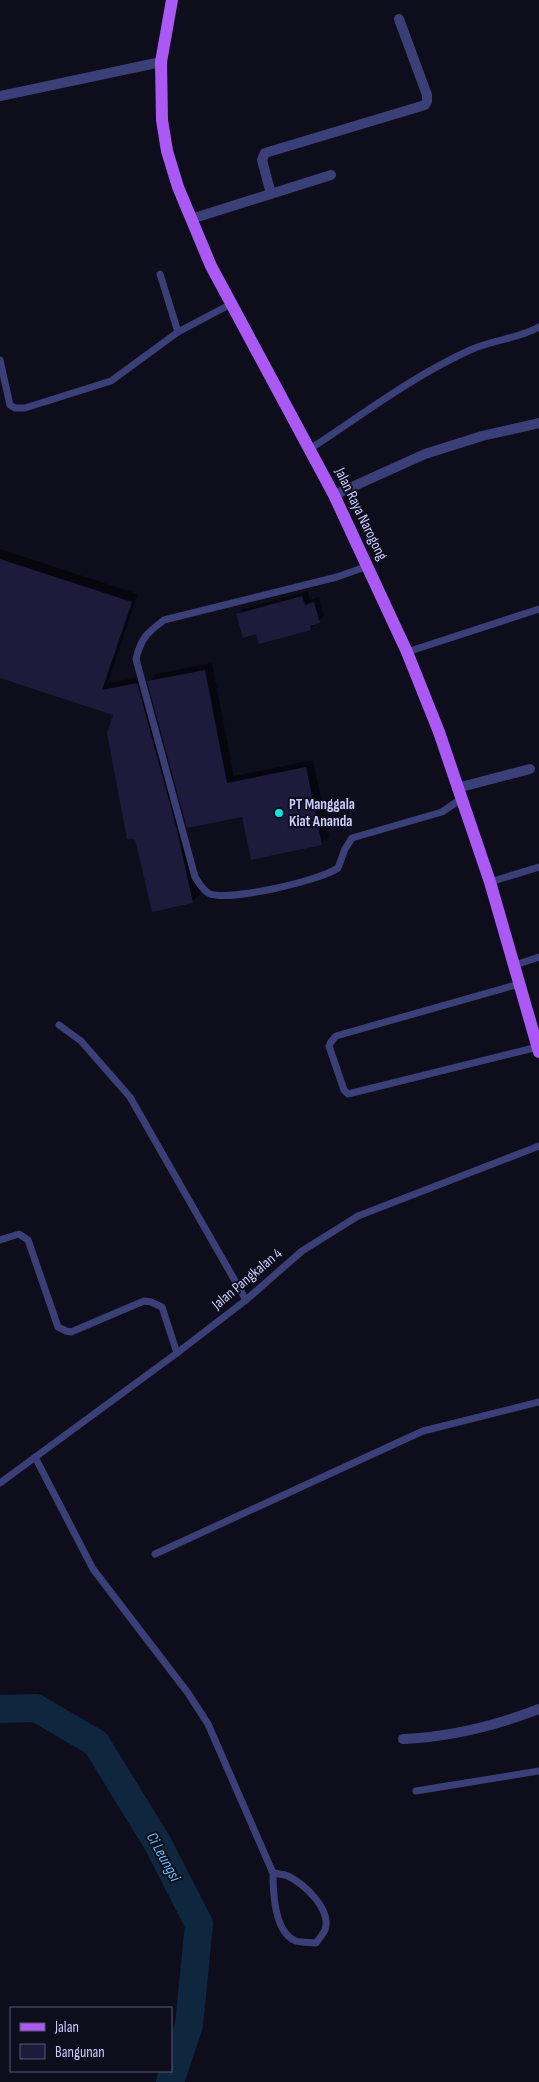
<svg xmlns="http://www.w3.org/2000/svg" width="539" height="2082" viewBox="0 0 539 2082" font-family="'Sofia Sans Condensed',sans-serif">
	<style>
		.shadow { fill: #0007 }
		.lines { fill: none; stroke-linecap: round; stroke-linejoin: round }
		.river { stroke: #0e263e; stroke-width: 28 }
		.building { fill: #1d1a3c }
		.lane { stroke: #3a3f78; stroke-width: 7 }
		.street { stroke: #3a3f78; stroke-width: 10 }
		.primary { stroke: #aa59f5; stroke-width: 12 }
		.poi-dot { fill: #0ee4e3; stroke: #0e0d1c; stroke-width: 2 }
		.labels { text-anchor: middle; dominant-baseline: central; stroke-width: 4; stroke-linejoin: round; paint-order: stroke }
		.street-label { font-size: 15px; fill: #cbcbfc; stroke: #0e0d1c }
		.poi-label { font-size: 15px; font-weight: bold; fill: #cbcbfc; stroke: #0e0d1c; text-anchor: start }
		.water-label { font-size: 16px; font-style: italic; fill: #60c0f5; stroke: #0e0d1c }
	</style>
	<rect width="100%" height="100%" fill="#0e0d1c"/>
	<g class="shadow">
		<polygon points="0,549 138,594 108,683 144,676 183,822 200,894 192,902 115,715 0,677"/>
		<polygon points="308,591 310,600 319,597 324,616 310,629 257,633 238,614 243,609"/>
		<polygon points="212,663 234,776 313,760 329,836 321,844 243,815 149,681 156,674"/>
	</g>
	<g class="lines">
		<polyline class="river" points="0,1709 36,1708 96,1743 158,1844 199,1924 189,2025 170,2082"/>
	</g>
	<g class="building">
		<polygon points="0,559 132,602 102,690 137,683 177,830 193,903 152,912 135,839 127,839 107,733 113,715 0,678"/>
		<polygon points="302,596 305,605 314,602 320,623 310,626 311,630 259,644 256,634 243,638 236,614"/>
		<polygon points="205,670 227,783 306,767 322,845 251,860 242,817 187,828 147,681"/>
	</g>
	<g class="lines">
		<g class="lane">
			<polyline points="160,274 178,332"/>
			<polyline points="0,360 10,405 15,408 25,408 111,381 178,332 231,304"/>
			<path d="M310 449C362 415 413 376 470 350 492 340 517 339 539 327"/>
			<path d="M368 566 337 577 164 620C147 633 141 638 136 659L195 877C199 883 203 891 210 894 231 901 319 881 338 868L345 849 352 838 442 812 461 799"/>
			<polyline points="407,652 539,609"/>
			<polyline points="490,882 539,867"/>
			<polyline points="515,965 539,957"/>
			<polyline points="519,984 336,1036 331,1042 329,1046 344,1090 348,1094 538,1047"/>
			<polyline points="59,1025 81,1041 130,1097 246,1300"/>
			<polyline points="0,1240 19,1234 28,1240 58,1327 66,1331 71,1332 144,1301 151,1302 162,1307 177,1353"/>
			<path d="M35 1457 93 1569 188 1693 208 1724 273 1873C273 1892 274 1933 296 1941 302 1943 310 1942 316 1943 319 1939 323 1934 325 1930 332 1909 304 1884 288 1876 283 1874 278 1874 273 1873"/>
			<polyline points="0,1483 177,1353 246,1300 302,1251 358,1216 539,1146"/>
			<polyline points="155,1554 423,1431 539,1402"/>
			<polyline points="416,1791 539,1771"/>
		</g>
		<g class="street">
			<polyline points="0,96 161,62"/>
			<polyline points="271,194 262,160 265,153 425,105 427,101 427,95 399,19"/>
			<polyline points="191,219 331,175"/>
			<polyline points="334,495 425,454 482,436 539,423"/>
			<polyline points="457,788 530,769"/>
			<path d="M403 1739C450 1737 495 1726 539 1709"/>
		</g>
		<polyline class="primary" points="172,0 161,62 162,120 167,151 178,187 211,266 334,495 407,652 439,732 490,882 539,1052"/>
	</g>
	<circle class="poi-dot" cx="279" cy="813" r="5"/>
	<g class="labels">
		<g class="street-label">
			<text transform="translate(361 514) rotate(64)">Jalan Raya Narogong</text>
			<text transform="translate(247 1279) rotate(-40)">Jalan Pangkalan 4</text>
		</g>
		<g class="poi-label">
			<text x="289" y="804">PT Manggala<tspan x="289" dy="17">Kiat Ananda</tspan></text>
		</g>
		<g class="water-label">
			<text transform="translate(163 1857) rotate(61)">Ci Leungsi</text>
		</g>
	</g>
	<rect x="10" y="2007" width="162" height="65" fill="#0e0d1c" stroke="#5a5976"/>
	<rect x="20" y="2023" width="25" height="8" fill="#aa59f5" stroke="#5a5976"/>
	<text x="55" y="2032" font-size="15" fill="#cbcbfc">Jalan</text>
	<rect x="20" y="2044" width="25" height="15" fill="#1d1a3c" stroke="#5a5976"/>
	<text x="55" y="2057" font-size="15" fill="#cbcbfc">Bangunan</text>
</svg>
